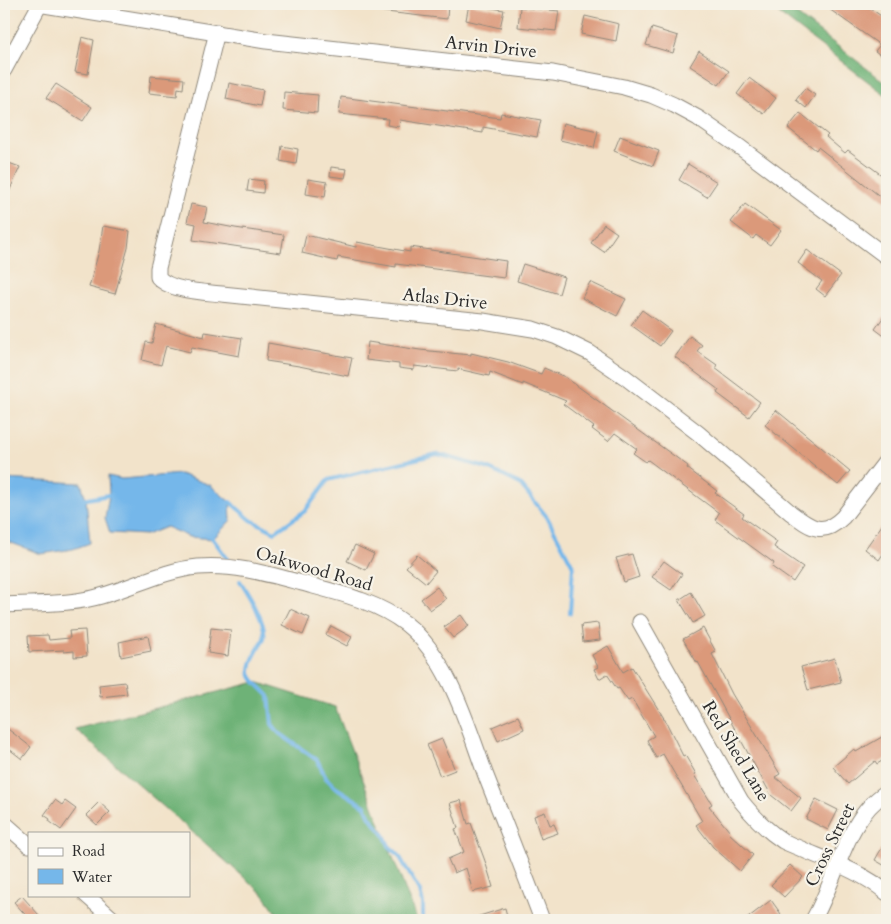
<svg xmlns="http://www.w3.org/2000/svg" width="891" height="924" viewBox="0 0 891 924" font-family="Cardo,serif">
	<style>
		.forest { fill: #6eb277; stroke: #4c6e51 }
		.water { fill: #75b7ea; stroke: #50718a }
		.lines { fill: none; stroke-linecap: round; stroke-linejoin: round }
		.stream { stroke: #75b7ea; stroke-width: 4 }
		.building { fill: #db997a }
		.minor-casing { stroke: #8e877a; stroke-width: 17 }
		.minor { stroke: #fff; stroke-width: 15 }
		.labels { text-anchor: middle; dominant-baseline: central; stroke-width: 4.5; stroke-linejoin: round; paint-order: stroke }
		.street-label { font-size: 18px; fill: #2b2b2b; stroke: #f7f3e8 }
	</style>
	<rect width="100%" height="100%" fill="#f7f3e8"/>
	<filter id="ink" filterUnits="userSpaceOnUse"><feTurbulence type="fractalNoise" baseFrequency=".02" numOctaves="2"/><feDisplacementMap in="SourceGraphic" scale="10" xChannelSelector="R" yChannelSelector="G"/><feConvolveMatrix kernelMatrix="1 2 1 2 8 2 1 2 1" color-interpolation-filters="sRGB"/></filter>
	<filter id="wash" filterUnits="userSpaceOnUse"><feTurbulence type="fractalNoise" baseFrequency=".0096" numOctaves="4" result="noise"/><feDisplacementMap in="SourceGraphic" scale="20" xChannelSelector="R" yChannelSelector="G"/><feGaussianBlur stdDeviation="1.12" result="paint"/><feColorMatrix in="noise" values="0 0 0 0 0 0 0 0 0 0 0 0 0 0 0 0 0 1.4 0 .05"/><feComposite in="paint" operator="in"/></filter>
	<g filter="url(#wash)">
		<rect width="100%" height="100%" fill="#f2e3ca"/>
		<g class="forest">
			<polygon points="766,4 783,4 887,84 887,96"/>
			<polygon points="256,682 335,707 417,920 282,920 263,894 75,729"/>
		</g>
		<g class="water">
			<polygon points="180,474 210,485 230,502 231,520 213,539 189,537 166,527 146,535 110,533 105,518 109,495 108,476 122,479"/>
			<polygon points="4,479 81,483 86,499 90,543 73,549 41,554 9,542 4,542"/>
		</g>
		<g class="lines">
			<g class="stream">
				<polyline points="82,500 109,495 112,497"/>
				<polyline points="227,503 230,502 251,520 275,532 305,511 328,480 437,454 487,468 520,484 547,517 573,566 570,613"/>
				<polyline points="210,535 227,558"/>
				<path d="M240 581C248 594 267 623 264 638 263 642 259 647 257 651 242 677 253 679 269 696L272 724 279 733 317 760 326 778 335 787 365 806 370 817 384 835 389 846 398 854 420 892 423 903V920"/>
			</g>
		</g>
		<g id="blocks">
			<g class="building">
				<polygon points="364,4 448,4 447,19 369,10 363,9"/>
				<polygon points="469,4 504,10 500,28 466,20"/>
				<polygon points="822,4 864,4 887,20 887,60 875,51 880,45"/>
				<polygon points="520,7 559,11 556,31 518,27"/>
				<polygon points="585,16 619,24 616,41 581,34"/>
				<polygon points="652,28 678,36 673,53 646,45"/>
				<polygon points="82,37 94,40 88,74 75,72"/>
				<polygon points="699,51 729,71 719,85 690,66"/>
				<polygon points="151,76 184,79 183,89 178,88 177,96 149,93"/>
				<polygon points="749,78 776,98 764,114 737,94"/>
				<polygon points="229,83 263,90 260,106 226,99"/>
				<polygon points="56,84 92,107 83,121 46,98"/>
				<polygon points="805,88 815,95 806,108 796,100"/>
				<polygon points="284,92 318,95 317,113 283,110"/>
				<polygon points="341,97 500,118 501,113 541,120 537,137 483,127 483,133 400,120 399,127 387,125 388,119 339,114"/>
				<polygon points="800,113 828,135 826,137 845,153 848,150 887,179 887,202 818,147 816,150 788,128"/>
				<polygon points="563,123 598,131 594,148 560,140"/>
				<polygon points="620,136 659,151 653,166 614,151"/>
				<polygon points="282,146 298,149 296,164 280,161"/>
				<polygon points="6,162 20,167 4,203 4,167"/>
				<polygon points="688,164 717,182 707,197 679,180"/>
				<polygon points="331,167 347,169 345,178 330,176"/>
				<polygon points="249,179 264,181 263,193 247,191"/>
				<polygon points="308,179 327,182 325,197 306,194"/>
				<polygon points="191,204 207,207 204,222 235,228 284,235 281,253 193,240 196,224 187,222"/>
				<polygon points="745,204 781,230 770,245 756,235 753,239 731,222"/>
				<polygon points="604,224 617,233 604,252 591,243"/>
				<polygon points="103,226 130,231 128,248 115,294 89,287 99,251"/>
				<polygon points="306,235 356,247 357,242 410,252 410,247 506,261 504,278 396,264 396,267 338,257 337,261 302,253"/>
				<polygon points="807,250 841,275 825,296 816,289 822,281 798,263"/>
				<polygon points="523,264 564,277 559,294 517,281"/>
				<polygon points="590,282 626,299 617,316 582,298"/>
				<polygon points="642,310 671,331 660,346 631,325"/>
				<polygon points="887,312 887,338 875,329"/>
				<polygon points="156,324 204,337 205,332 242,338 239,356 192,347 190,352 166,346 161,365 142,360 146,342 152,343"/>
				<polygon points="690,336 702,345 697,351 717,365 715,368 760,402 749,417 717,393 719,390 675,357"/>
				<polygon points="368,342 420,350 471,355 471,353 508,362 541,374 544,368 565,377 688,466 687,468 717,491 715,493 744,514 742,517 777,542 774,547 803,567 793,582 772,567 774,563 715,520 719,513 648,460 646,462 633,453 637,449 615,433 608,441 592,429 594,427 563,404 566,401 523,383 523,385 490,372 489,376 458,369 458,371 414,366 414,370 399,368 399,364 366,360"/>
				<polygon points="268,343 352,358 348,376 299,366 266,361"/>
				<polygon points="776,410 850,471 838,485 765,425"/>
				<polygon points="887,518 887,548 879,560 865,549"/>
				<polygon points="355,545 374,554 366,570 347,561"/>
				<polygon points="632,554 639,577 624,582 616,558"/>
				<polygon points="417,555 436,571 426,583 406,567"/>
				<polygon points="664,561 682,574 671,590 652,577"/>
				<polygon points="437,587 446,599 430,610 421,599"/>
				<polygon points="691,592 705,616 693,623 679,600"/>
				<polygon points="290,609 310,618 303,635 282,625"/>
				<polygon points="461,615 469,626 453,638 444,627"/>
				<polygon points="598,623 600,640 583,642 581,625"/>
				<polygon points="331,626 352,637 347,646 326,635"/>
				<polygon points="211,628 231,630 228,656 208,653"/>
				<polygon points="703,628 716,652 712,654 732,694 780,774 775,777 801,798 791,811 771,795 698,662 697,663 683,639"/>
				<polygon points="85,630 87,656 74,657 74,651 64,652 64,650 29,652 28,636 48,635 49,640 70,638 69,631"/>
				<polygon points="148,636 151,651 121,657 119,642"/>
				<polygon points="608,646 623,672 632,667 665,720 683,756 685,755 696,774 694,775 712,804 709,806 730,832 729,833 753,855 740,871 713,847 696,825 702,821 663,754 656,758 647,740 654,736 632,699 628,701 619,688 617,689 607,674 599,679 594,669 598,667 592,655"/>
				<polygon points="835,658 841,682 808,690 801,667"/>
				<polygon points="125,682 127,694 100,697 99,685"/>
				<polygon points="518,716 524,729 498,741 492,727"/>
				<polygon points="4,726 31,747 22,759 4,745"/>
				<polygon points="887,734 887,758 877,764 875,761 848,784 833,767 854,749 856,752"/>
				<polygon points="442,739 455,770 440,776 427,745"/>
				<polygon points="816,799 838,810 828,830 806,819"/>
				<polygon points="55,800 62,805 65,801 76,809 61,830 49,821 50,819 44,815"/>
				<polygon points="461,800 468,824 471,823 485,861 493,887 473,892 466,868 454,873 448,859 464,852 455,829 458,828 450,803"/>
				<polygon points="99,802 110,812 97,825 86,815"/>
				<polygon points="545,812 550,825 554,824 558,833 541,839 534,816"/>
				<polygon points="887,839 887,867 875,860"/>
				<polygon points="790,865 803,877 784,897 771,885"/>
				<polygon points="22,896 39,915 34,920 30,920 14,902"/>
				<polygon points="771,900 781,914 773,920 745,920"/>
				<polygon points="505,908 508,920 473,920 473,918"/>
			</g>
		</g>
	</g>
	<g filter="url(#ink)">
		<use href="#blocks" fill-opacity="0" stroke="#8e877a" stroke-width="1"/>
		<g class="lines">
			<g class="minor-casing">
				<g id="minor">
					<polyline points="38,4 266,41 553,73 624,87 651,95 674,105 698,118 741,148 887,257"/>
					<path d="M217 32 158 268V277C169 291 204 292 222 294L483 321 533 329 557 337 590 353 625 377 698 433 791 513C811 528 823 537 843 517L887 460"/>
					<polyline points="4,70 40,4"/>
					<path d="M4 605C36 603 70 605 101 596 133 587 165 570 198 567 234 564 268 574 302 583 339 593 376 601 406 624 449 658 468 727 486 776 505 824 524 872 542 920"/>
					<path d="M640 622 741 801C753 816 766 830 783 841 791 845 800 848 808 852 835 863 865 874 887 893"/>
					<polyline points="4,823 29,845"/>
					<polyline points="86,895 114,920"/>
					<path d="M813 920C837 880 845 818 887 792"/>
				</g>
			</g>
			<use href="#minor" class="minor"/>
		</g>
	</g>
	<g class="labels">
		<g class="street-label">
			<text transform="translate(491 47) rotate(6)">Arvin Drive</text>
			<text transform="translate(445 299) rotate(6)">Atlas Drive</text>
			<text transform="translate(314 569) rotate(16)">Oakwood Road</text>
			<text transform="translate(736 751) rotate(59)">Red Shed Lane</text>
			<text transform="translate(830 845) rotate(-64)">Cross Street</text>
		</g>
	</g>
	<rect width="891" height="924" fill="none" stroke="#f7f3e8" stroke-width="20"/>
	<rect x="28" y="832" width="162" height="65" fill="#f7f3e8" stroke="#a5a39c"/>
	<rect x="38" y="848" width="25" height="8" fill="#ffffff" stroke="#a5a39c"/>
	<text x="72" y="856" font-size="15" fill="#2b2b2b">Road</text>
	<rect x="38" y="869" width="25" height="15" fill="#75b7ea" stroke="#a5a39c"/>
	<text x="72" y="882" font-size="15" fill="#2b2b2b">Water</text>
</svg>
